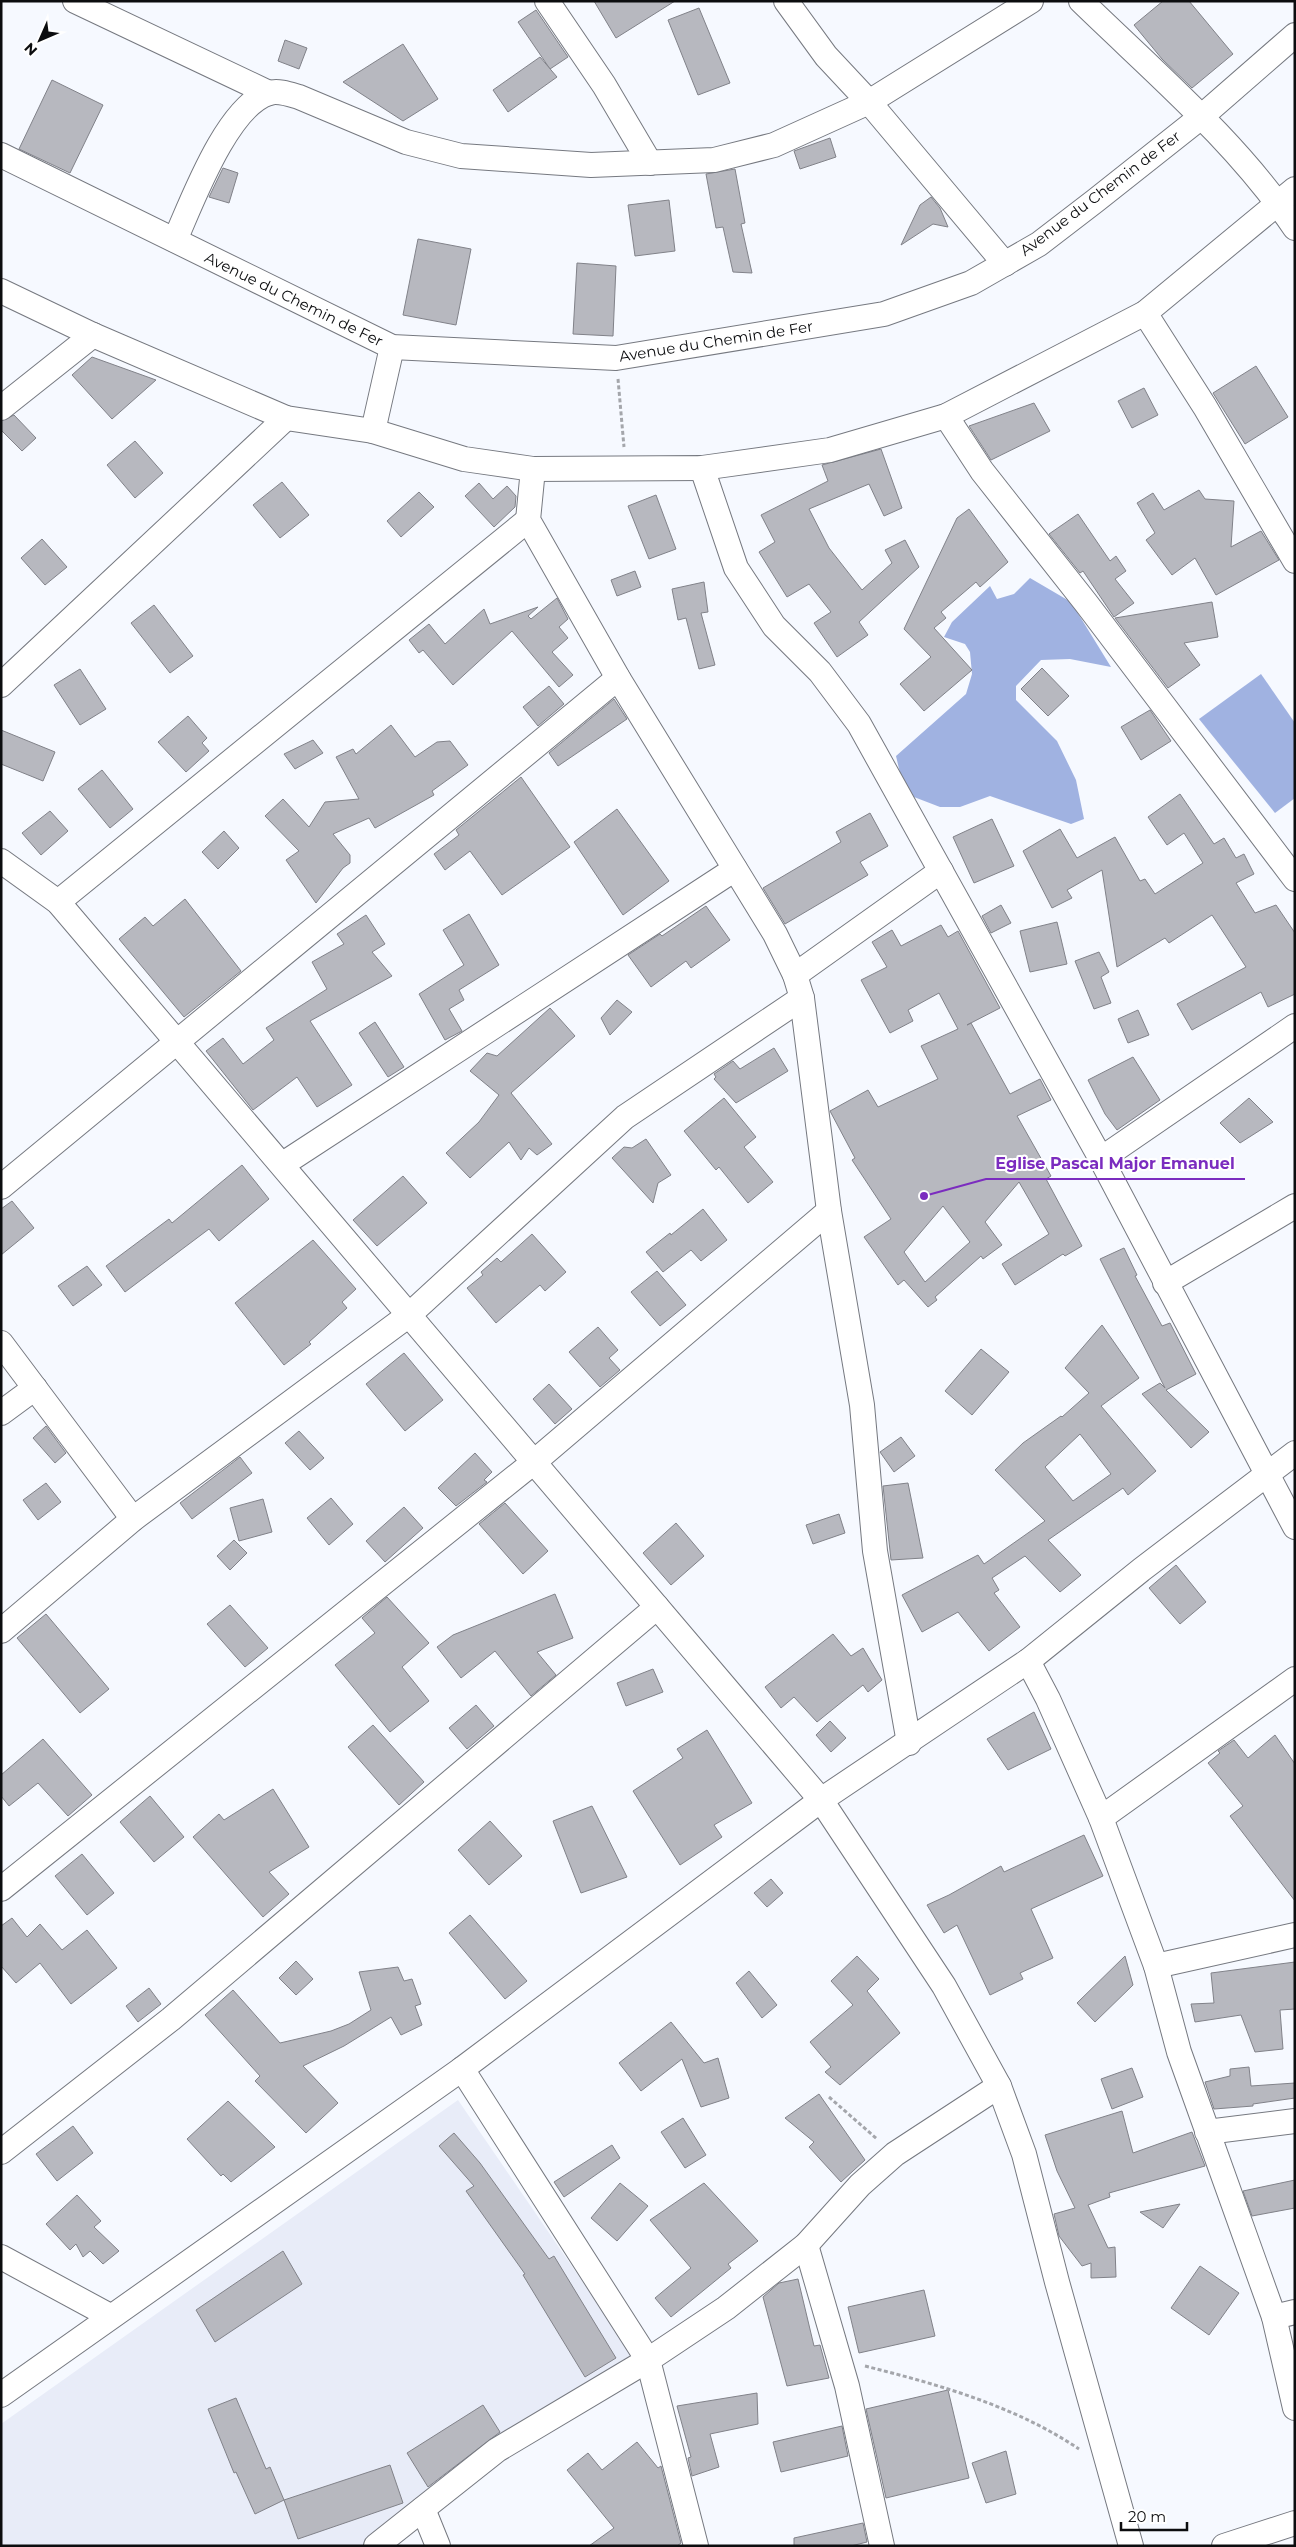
<svg xmlns="http://www.w3.org/2000/svg" width="1296" height="2547" viewBox="0 0 1296 2547" font-family="Montserrat,sans-serif">
	<style>
		.built { fill: #e8ecf8 }
		.forest { fill: #a0b2e1 }
		.building { fill: #b7b8bf; stroke: #818289; fill-rule: evenodd }
		.lines { fill: none; stroke-linecap: round; stroke-linejoin: round }
		.minor-casing { stroke: #767980; stroke-width: 26 }
		.path { stroke: #a4a6ab; stroke-width: 3; stroke-dasharray: 4 2.5; stroke-linecap: butt }
		.minor { stroke: #fff; stroke-width: 24 }
		.labels { text-anchor: middle; dominant-baseline: central; stroke-width: 4; stroke-linejoin: round; paint-order: stroke }
		.street-label { font-size: 15px; fill: #0c0d0f; stroke: #fff }
		.leader { fill: none; stroke: #7b2cbf; stroke-width: 2 }
		.callout-dot { fill: #7b2cbf; stroke: #fff; stroke-width: 2 }
		.callout-label { font-size: 16px; text-anchor: middle; font-weight: bold; fill: #7b2cbf; stroke: #fff; stroke-width: 4; stroke-linejoin: round; paint-order: stroke }
	</style>
	<rect width="100%" height="100%" fill="#f6f9ff"/>
	<polygon class="built" points="458,2100 632,2354 374,2546 1,2546 1,2424"/>
	<g class="forest">
		<polygon points="1030,578 1071,602 1111,667 1070,659 1041,660 1016,686 1016,700 1057,741 1076,780 1084,819 1071,824 990,796 960,807 940,807 914,797 900,773 896,756 966,694 972,674 970,652 965,644 944,637 952,622 990,586 997,599 1014,594"/>
		<polygon points="1261,674 1295,723 1295,798 1275,813 1199,719"/>
	</g>
	<g class="building">
		<polygon points="594,1 675,1 616,38"/>
		<polygon points="1163,1 1189,1 1233,54 1192,88 1162,59 1134,25"/>
		<polygon points="699,8 730,83 698,95 668,20"/>
		<polygon points="536,10 568,57 550,69 518,22"/>
		<polygon points="285,40 307,48 299,69 278,61"/>
		<polygon points="403,44 438,99 403,121 343,82"/>
		<polygon points="540,57 557,77 508,112 493,90"/>
		<polygon points="52,80 103,105 70,173 19,149"/>
		<polygon points="830,138 836,157 800,169 794,151"/>
		<polygon points="223,168 238,173 229,203 209,197"/>
		<polygon points="735,169 745,223 741,224 752,273 733,272 723,227 716,228 706,174"/>
		<polygon points="931,197 940,208 948,227 933,224 901,245 920,205"/>
		<polygon points="669,200 675,251 635,256 628,205"/>
		<polygon points="418,239 471,249 456,325 403,315"/>
		<polygon points="577,263 616,266 613,336 573,334"/>
		<polygon points="92,357 156,380 112,419 72,375"/>
		<polygon points="1256,366 1288,417 1245,444 1213,393"/>
		<polygon points="1144,388 1158,415 1132,428 1118,401"/>
		<polygon points="1034,403 1050,431 991,460 969,426"/>
		<polygon points="14,415 36,438 22,451 1,430 1,421"/>
		<polygon points="135,441 163,473 135,498 107,465"/>
		<polygon points="881,449 902,508 884,516 869,484 809,509 829,548 862,590 892,563 885,550 905,540 919,567 859,622 868,635 837,657 814,623 831,612 809,584 787,597 759,552 775,542 761,515 828,481 822,465"/>
		<polygon points="282,482 309,515 280,538 253,505"/>
		<polygon points="479,483 493,499 507,486 516,496 515,507 494,527 465,496"/>
		<polygon points="1199,490 1205,499 1234,501 1231,547 1261,531 1279,560 1216,595 1195,558 1172,575 1146,540 1155,533 1137,503 1153,493 1164,510"/>
		<polygon points="419,492 434,507 401,537 387,521"/>
		<polygon points="656,495 676,549 649,559 628,506"/>
		<polygon points="969,509 1008,562 980,587 976,582 941,612 946,618 934,628 972,670 924,711 900,684 931,657 904,629 957,518"/>
		<polygon points="1078,514 1110,561 1116,556 1126,571 1115,579 1134,603 1114,617 1083,571 1080,573 1049,534"/>
		<polygon points="42,539 67,567 45,585 21,558"/>
		<polygon points="635,571 641,587 617,596 611,580"/>
		<polygon points="704,582 708,612 701,613 715,665 699,669 686,618 678,620 672,589"/>
		<polygon points="557,598 568,619 559,627 568,638 552,652 573,675 559,687 512,631 453,685 423,650 419,653 409,640 429,624 445,644 484,609 490,624 538,607 528,616 531,619"/>
		<polygon points="1212,602 1218,637 1184,643 1200,665 1168,688 1115,618"/>
		<polygon points="154,605 193,656 170,673 131,623"/>
		<polygon points="1042,668 1069,696 1048,716 1021,689"/>
		<polygon points="80,669 106,709 80,725 54,685"/>
		<polygon points="549,686 564,704 538,726 523,707"/>
		<polygon points="614,699 627,719 558,766 549,753"/>
		<polygon points="1150,710 1171,741 1141,760 1121,727"/>
		<polygon points="188,716 207,738 202,743 209,751 186,772 158,742"/>
		<polygon points="391,725 415,757 437,742 450,741 468,765 432,791 434,795 375,828 369,818 333,834 350,855 350,863 343,868 316,903 286,860 299,851 265,816 283,799 309,827 325,802 359,799 336,757 353,749 356,754"/>
		<polygon points="1,730 55,752 43,781 1,764"/>
		<polygon points="313,740 323,753 295,769 284,754"/>
		<polygon points="102,770 133,809 110,828 78,789"/>
		<polygon points="521,777 570,847 502,895 470,851 445,870 434,854 459,835 456,830"/>
		<polygon points="1180,794 1214,844 1224,838 1236,858 1244,854 1254,874 1236,883 1255,913 1276,905 1295,933 1295,994 1268,1007 1261,992 1192,1030 1177,1004 1246,967 1212,915 1169,943 1165,938 1117,967 1102,870 1067,890 1072,898 1052,908 1023,851 1060,829 1077,858 1115,837 1140,881 1145,879 1155,894 1203,863 1184,833 1167,845 1148,817"/>
		<polygon points="617,809 669,881 623,915 574,842"/>
		<polygon points="50,811 68,831 41,855 22,833"/>
		<polygon points="870,813 888,846 860,862 868,875 785,924 763,888 841,842 836,832"/>
		<polygon points="992,819 1014,866 974,883 953,837"/>
		<polygon points="224,831 239,848 218,869 202,852"/>
		<polygon points="185,899 241,971 184,1017 119,939 145,917 153,926"/>
		<polygon points="1001,905 1011,923 991,933 982,916"/>
		<polygon points="706,906 730,940 691,968 686,961 651,987 628,955 660,934 662,936"/>
		<polygon points="469,914 499,965 459,990 464,1000 449,1009 462,1031 445,1040 419,994 464,965 443,930"/>
		<polygon points="366,915 385,944 372,952 392,976 310,1021 352,1085 317,1107 297,1077 253,1110 206,1051 223,1038 243,1064 274,1040 266,1028 327,989 312,962 344,944 337,934"/>
		<polygon points="1057,922 1067,964 1030,972 1020,931"/>
		<path d="M941 925 948 937 958 931 1000 1008 967 1025 971 1023 1010 1094 1040 1079 1051 1100 1017 1116 1051 1176 1046 1179 1082 1246 1065 1256 1063 1254 1015 1285 1002 1264 1049 1234 1019 1182 985 1222 1002 1245 983 1259 981 1256 935 1297 937 1300 928 1307 904 1280 898 1285 864 1237 891 1219 852 1160 855 1158 830 1111 868 1090 878 1107 938 1079 921 1046 958 1029 939 993 908 1010 913 1021 890 1033 861 980 887 967 872 942 892 930 901 946ZM943 1206 970 1242 925 1282 904 1252Z"/>
		<polygon points="1099,952 1109,972 1101,977 1111,1003 1094,1009 1075,961"/>
		<polygon points="617,1000 632,1012 610,1035 601,1018"/>
		<polygon points="550,1008 575,1036 511,1093 552,1144 537,1155 529,1148 521,1160 509,1142 470,1178 446,1153 479,1122 499,1095 470,1071 487,1053 497,1056"/>
		<polygon points="1138,1010 1149,1035 1128,1043 1118,1019"/>
		<polygon points="375,1022 404,1067 388,1077 359,1033"/>
		<polygon points="774,1048 788,1071 736,1103 714,1079 716,1077 714,1074 733,1061 740,1069"/>
		<polygon points="1133,1057 1160,1100 1117,1130 1105,1114 1088,1080"/>
		<polygon points="724,1098 756,1137 744,1147 773,1182 748,1203 719,1167 716,1170 684,1131"/>
		<polygon points="1249,1098 1273,1122 1240,1143 1220,1123"/>
		<polygon points="646,1139 671,1175 658,1183 653,1203 612,1158 624,1147 632,1148"/>
		<polygon points="242,1165 269,1199 219,1241 209,1229 125,1292 106,1266 169,1219 172,1223"/>
		<polygon points="403,1176 427,1203 377,1246 353,1220"/>
		<polygon points="12,1201 34,1228 1,1255 1,1209"/>
		<polygon points="703,1209 727,1240 701,1261 691,1250 663,1272 646,1252 670,1233 671,1235"/>
		<polygon points="532,1234 566,1272 545,1291 540,1285 496,1323 467,1288 483,1275 481,1272 497,1258 501,1262"/>
		<polygon points="313,1240 356,1289 342,1302 347,1308 309,1342 311,1344 284,1365 235,1303"/>
		<polygon points="1124,1248 1137,1275 1135,1276 1162,1326 1170,1323 1196,1374 1166,1390 1209,1432 1191,1448 1142,1394 1160,1383 1165,1388 1100,1259"/>
		<polygon points="87,1266 102,1285 73,1306 58,1286"/>
		<polygon points="657,1271 686,1305 660,1326 631,1292"/>
		<path d="M1102 1325 1139 1378 1101 1406 1156 1471 1128 1495 1123 1488 1048 1540 1081 1575 1060 1592 1025 1556 992 1578 999 1590 994 1593 1020 1627 989 1651 958 1612 922 1632 902 1595 978 1555 984 1564 1045 1521 995 1470 1023 1443 1061 1416 1062 1417 1089 1393 1065 1368ZM1080 1434 1111 1474 1073 1501 1045 1467Z"/>
		<polygon points="598,1327 618,1350 609,1358 620,1370 600,1387 569,1352"/>
		<polygon points="981,1349 1009,1372 972,1415 945,1391"/>
		<polygon points="404,1353 443,1400 405,1431 366,1384"/>
		<polygon points="549,1384 572,1409 555,1424 533,1399"/>
		<polygon points="46,1426 66,1453 55,1463 33,1438"/>
		<polygon points="299,1431 324,1458 310,1470 285,1443"/>
		<polygon points="901,1437 915,1456 894,1472 880,1452"/>
		<polygon points="475,1453 492,1472 484,1480 487,1482 456,1506 438,1488"/>
		<polygon points="240,1457 252,1473 192,1519 180,1503"/>
		<polygon points="46,1483 61,1502 38,1520 23,1500"/>
		<polygon points="908,1483 923,1558 891,1560 883,1486"/>
		<polygon points="331,1498 353,1524 329,1545 307,1518"/>
		<polygon points="263,1499 272,1532 239,1541 230,1508"/>
		<polygon points="505,1503 548,1551 523,1574 479,1524"/>
		<polygon points="404,1507 423,1528 385,1562 366,1541"/>
		<polygon points="839,1514 845,1533 813,1544 806,1525"/>
		<polygon points="676,1523 704,1556 671,1585 643,1553"/>
		<polygon points="234,1540 247,1553 230,1570 217,1556"/>
		<polygon points="1176,1565 1206,1602 1180,1624 1149,1588"/>
		<polygon points="555,1594 573,1638 537,1652 556,1675 531,1696 495,1651 461,1678 437,1647 453,1635"/>
		<polygon points="387,1597 429,1643 402,1667 429,1701 390,1732 335,1665 375,1633 362,1618"/>
		<polygon points="230,1605 268,1648 245,1667 207,1624"/>
		<polygon points="46,1614 109,1689 80,1713 17,1638"/>
		<polygon points="833,1634 851,1656 863,1648 882,1680 868,1692 863,1685 817,1722 794,1697 781,1708 765,1687"/>
		<polygon points="653,1669 663,1692 626,1706 617,1683"/>
		<polygon points="476,1705 494,1726 467,1749 449,1728"/>
		<polygon points="1034,1712 1051,1749 1008,1770 987,1739"/>
		<polygon points="830,1721 846,1738 831,1752 816,1735"/>
		<polygon points="373,1725 424,1782 399,1805 348,1747"/>
		<polygon points="707,1730 752,1803 714,1825 722,1837 680,1865 633,1791 683,1758 677,1749"/>
		<polygon points="1275,1735 1295,1764 1295,1901 1230,1816 1243,1806 1208,1763 1220,1753 1218,1751 1234,1740 1248,1758"/>
		<polygon points="43,1739 92,1795 68,1816 38,1783 9,1806 1,1796 1,1775"/>
		<polygon points="273,1789 309,1847 269,1872 289,1894 263,1917 193,1837 219,1814 224,1820"/>
		<polygon points="150,1796 184,1837 154,1862 120,1822"/>
		<polygon points="592,1806 627,1877 581,1893 553,1821"/>
		<polygon points="490,1821 522,1856 489,1885 458,1850"/>
		<polygon points="1084,1835 1103,1876 1031,1909 1053,1958 1020,1973 1023,1979 990,1995 957,1925 944,1933 927,1905 949,1895 1001,1866 1004,1872"/>
		<polygon points="82,1854 114,1893 87,1915 55,1876"/>
		<polygon points="771,1879 783,1893 767,1907 754,1893"/>
		<polygon points="470,1915 527,1981 505,1999 449,1933"/>
		<polygon points="12,1918 27,1937 40,1924 62,1950 87,1930 117,1968 71,2004 40,1963 16,1983 1,1966 1,1926"/>
		<polygon points="857,1956 879,1979 867,1991 900,2033 840,2085 825,2072 831,2067 810,2042 853,2005 831,1981"/>
		<polygon points="1125,1956 1133,1985 1095,2022 1077,2003"/>
		<polygon points="296,1961 313,1979 296,1995 279,1978"/>
		<polygon points="1295,1962 1295,2009 1280,2010 1283,2049 1255,2052 1241,2015 1195,2022 1191,2004 1214,2003 1211,1973"/>
		<polygon points="398,1967 404,1981 412,1979 421,2004 415,2006 422,2025 401,2035 391,2017 344,2046 303,2066 338,2103 306,2133 255,2081 260,2076 205,2015 233,1990 280,2043 331,2031 349,2024 371,2010 359,1972"/>
		<polygon points="749,1971 777,2005 762,2018 736,1983"/>
		<polygon points="149,1988 161,2004 138,2022 126,2006"/>
		<polygon points="671,2022 704,2063 718,2058 729,2098 701,2107 682,2059 641,2091 619,2063"/>
		<polygon points="1249,2067 1251,2086 1295,2083 1295,2098 1253,2104 1253,2106 1214,2109 1205,2082 1230,2076 1230,2069"/>
		<polygon points="1132,2068 1143,2097 1112,2109 1101,2079"/>
		<polygon points="819,2094 865,2160 841,2182 809,2147 814,2142 785,2118"/>
		<polygon points="228,2101 275,2147 231,2182 223,2174 221,2176 187,2139"/>
		<polygon points="1122,2111 1133,2153 1192,2132 1205,2166 1109,2193 1110,2197 1088,2205 1108,2248 1115,2247 1116,2277 1091,2278 1091,2263 1082,2266 1059,2236 1054,2214 1075,2208 1057,2171 1045,2135"/>
		<polygon points="683,2118 706,2155 685,2168 661,2132"/>
		<polygon points="73,2126 93,2153 57,2181 36,2154"/>
		<polygon points="454,2133 480,2163 549,2259 554,2256 616,2358 585,2377 523,2275 525,2274 466,2191 474,2186 439,2146"/>
		<polygon points="612,2145 620,2158 564,2197 554,2182"/>
		<polygon points="1295,2180 1295,2208 1252,2216 1243,2191"/>
		<polygon points="620,2183 648,2206 617,2241 591,2218"/>
		<polygon points="704,2183 758,2241 728,2264 731,2268 671,2317 655,2298 691,2268 650,2220"/>
		<polygon points="77,2195 101,2221 94,2227 119,2251 103,2264 90,2251 83,2257 76,2244 70,2250 46,2224"/>
		<polygon points="1180,2204 1163,2228 1140,2212"/>
		<polygon points="283,2251 302,2284 215,2342 196,2310"/>
		<polygon points="1200,2266 1239,2293 1209,2335 1171,2308"/>
		<polygon points="798,2279 814,2346 820,2345 829,2378 787,2386 763,2297 779,2283"/>
		<polygon points="924,2290 935,2336 859,2353 848,2307"/>
		<polygon points="948,2390 969,2478 886,2498 866,2409"/>
		<polygon points="757,2393 758,2424 710,2434 719,2467 692,2476 688,2458 691,2457 677,2406"/>
		<polygon points="236,2398 266,2469 270,2467 284,2500 255,2514 236,2472 234,2473 208,2409"/>
		<polygon points="483,2405 500,2432 428,2487 407,2453"/>
		<polygon points="842,2426 848,2456 781,2472 773,2442"/>
		<polygon points="637,2442 658,2468 661,2466 681,2543 677,2546 589,2546 614,2528 567,2470 588,2453 602,2470"/>
		<polygon points="1006,2451 1016,2494 986,2503 972,2463"/>
		<polygon points="390,2465 403,2503 298,2539 284,2500"/>
		<polygon points="863,2523 867,2542 851,2546 794,2546 794,2538"/>
	</g>
	<g class="lines">
		<g class="minor-casing">
			<g id="minor">
				<polyline points="75,1 269,93"/>
				<polyline points="547,1 604,85 650,163"/>
				<polyline points="786,1 826,56 869,102 1005,264"/>
				<path d="M1081 1C1155 73 1237 142 1295 228"/>
				<polyline points="1,155 392,347 616,358 884,314 971,283 1039,244 1095,201 1201,117 1295,35"/>
				<path d="M175 240C192 202 227 106 269 93 278 90 289 94 299 97L406 142 461 156 591 165 714 160 774 145 869 102 1031 1"/>
				<polyline points="1,291 93,335 286,418 373,431 464,459 533,469 702,468 830,450 946,416 1145,313 1295,189"/>
				<polyline points="1145,313 1205,407 1295,561"/>
				<polyline points="1,408 93,335"/>
				<polyline points="946,416 982,471 1086,603 1295,879"/>
				<polyline points="373,431 392,347"/>
				<polyline points="702,468 736,568 774,626 820,672 859,724 1101,1159 1295,1527"/>
				<polyline points="533,469 528,520 618,678 775,934 795,975 802,998 829,1211 862,1405 875,1551 909,1743"/>
				<polyline points="1,685 286,418"/>
				<polyline points="1,861 58,902 821,1800 944,1986 999,2086 1024,2154 1057,2282 1131,2546"/>
				<polyline points="58,902 528,520"/>
				<polyline points="795,975 941,871"/>
				<polyline points="1101,1159 1295,1026"/>
				<polyline points="283,1164 735,869"/>
				<polyline points="1,1187 618,678"/>
				<polyline points="1165,1283 1295,1206"/>
				<polyline points="1,1343 133,1519"/>
				<polyline points="1,1413 35,1388"/>
				<polyline points="1,1631 133,1519 409,1315 625,1117 802,998"/>
				<polyline points="1028,1661 1048,1699 1101,1818 1156,1966 1179,2052 1274,2317 1295,2408"/>
				<polyline points="1101,1818 1295,1679"/>
				<polyline points="1,1889 534,1462 829,1211"/>
				<polyline points="1156,1966 1295,1935"/>
				<polyline points="462,2069 648,2360 696,2546"/>
				<polyline points="1207,2132 1295,2121"/>
				<polyline points="1,2152 171,2019 657,1607"/>
				<polyline points="806,2245 847,2386 882,2546"/>
				<polyline points="1,2257 110,2316"/>
				<polyline points="1274,2317 1295,2312"/>
				<polyline points="1,2395 462,2069 821,1800 1028,1661 1141,1570 1295,1453"/>
				<polyline points="423,2509 438,2546"/>
				<polyline points="376,2546 497,2450 648,2360 726,2308 806,2245 860,2185 895,2154 999,2086"/>
				<polyline points="1224,2546 1295,2523"/>
			</g>
		</g>
		<g class="path">
			<polyline points="618,379 624,447"/>
			<polyline points="829,2097 877,2139"/>
			<path d="M865 2366C940 2385 1015 2406 1079 2449"/>
		</g>
		<use href="#minor" class="minor"/>
	</g>
	<g class="labels">
		<g class="street-label">
			<text transform="translate(1100 193) rotate(-37)">Avenue du Chemin de Fer</text>
			<text transform="translate(294 299) rotate(26)">Avenue du Chemin de Fer</text>
			<text transform="translate(716 341) rotate(-9)">Avenue du Chemin de Fer</text>
		</g>
	</g>
	<path class="leader" d="M924 1196L986 1179H1245"/>
	<circle class="callout-dot" cx="924" cy="1196" r="5"/>
	<g class="callout-label">
		<text x="1115" y="1169">Eglise Pascal Major Emanuel</text>
	</g>
	<rect width="1296" height="2547" fill="none" stroke="#0c0d0f" stroke-width="5"/>
	<g transform="translate(40 40) rotate(225)" stroke="#ffffff" stroke-width="4" paint-order="stroke">
	<path d="M0-4L9 19L0 12L-9 19Z" fill="#0c0d0f"/>
	<text y="-8" font-size="14" font-weight="bold" text-anchor="middle" fill="#0c0d0f">N</text>
	</g>
	<path d="M1121 2522v8h66v-8" fill="none" stroke="#0c0d0f" stroke-width="2.5"/>
	<text x="1128" y="2522" font-size="15" fill="#0c0d0f" stroke="#ffffff" stroke-width="4" paint-order="stroke">20 m</text>
</svg>
